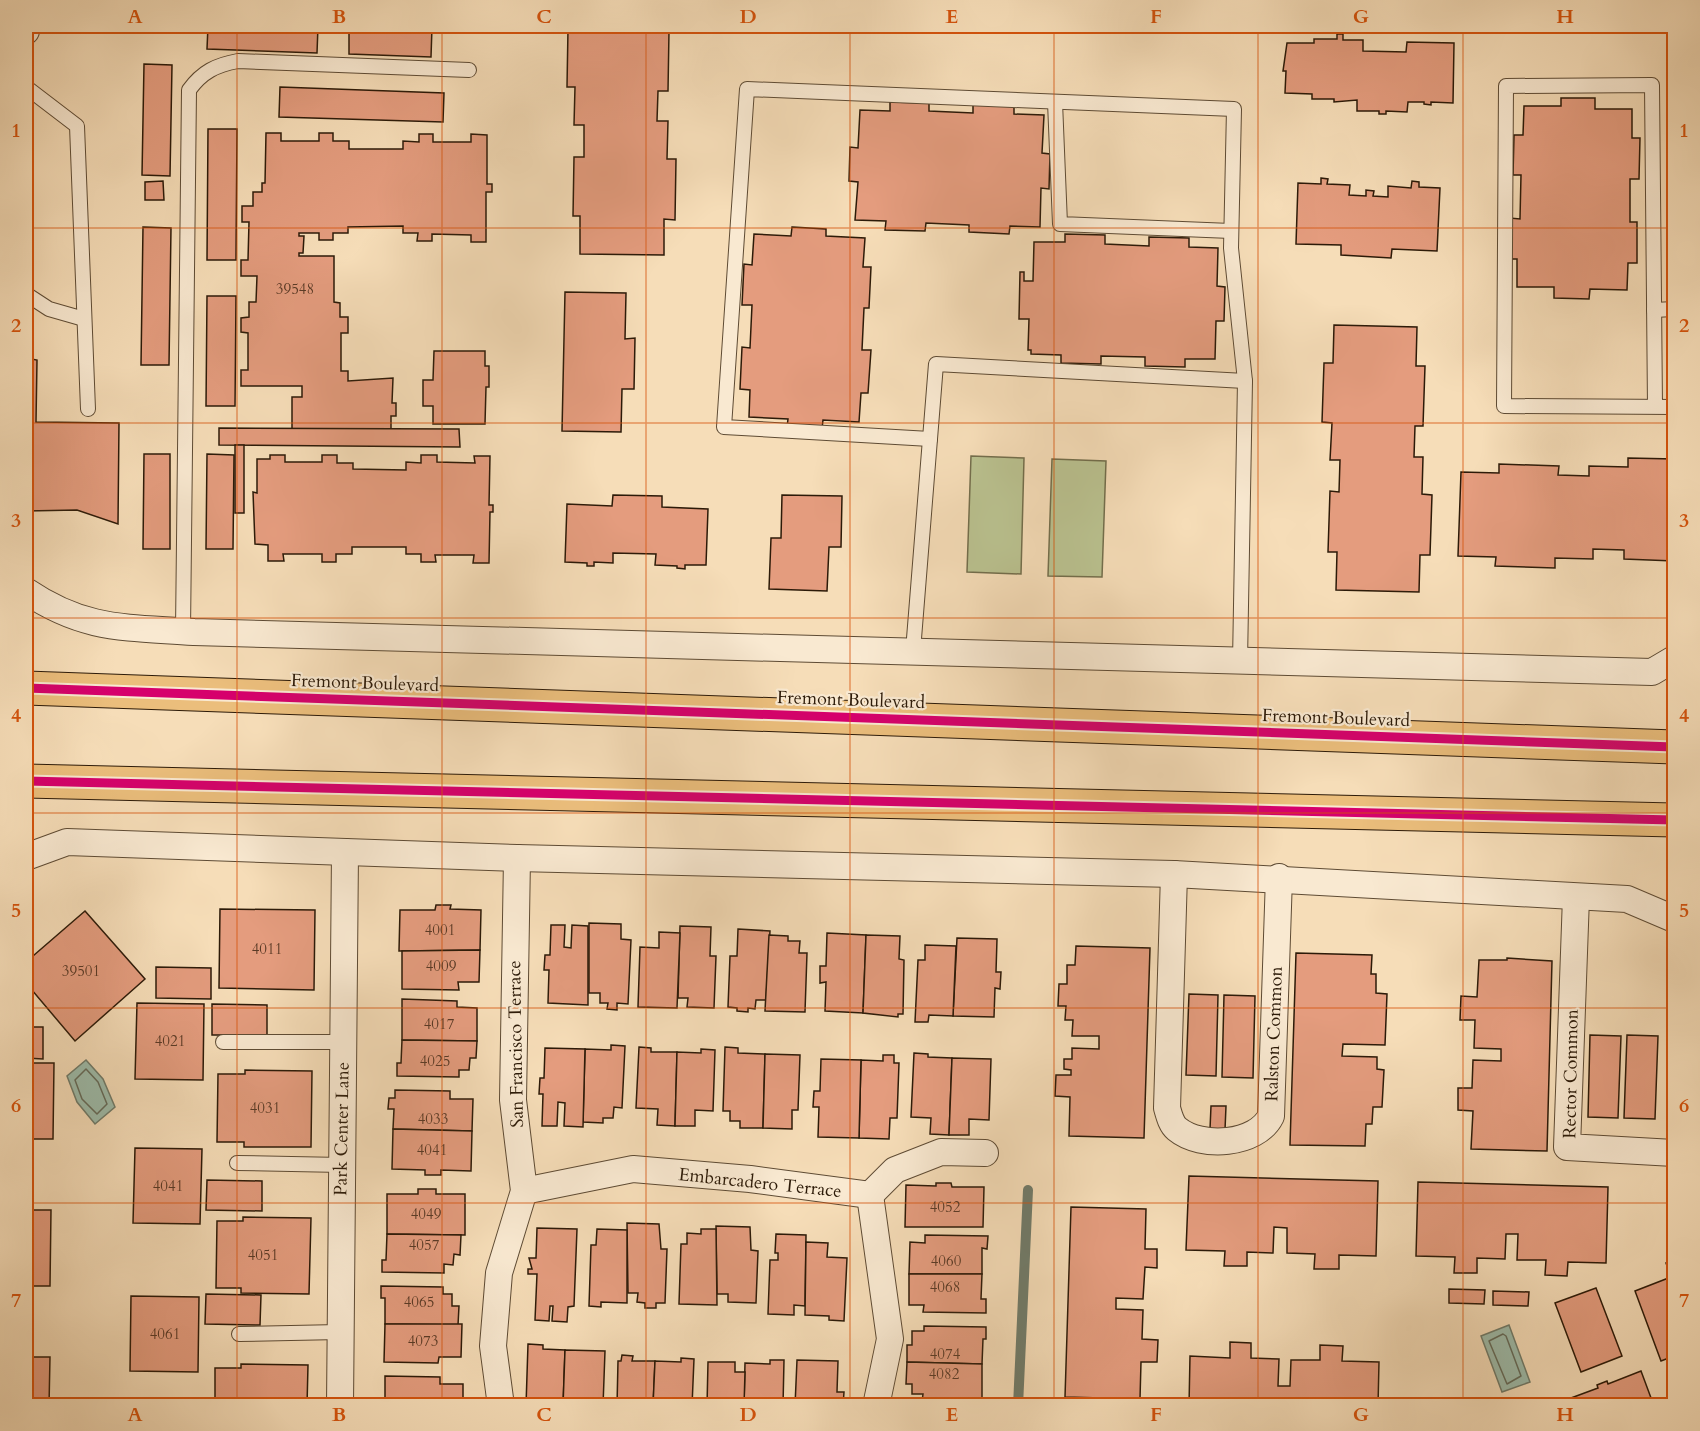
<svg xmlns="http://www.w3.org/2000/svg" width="1700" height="1431" viewBox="0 0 1700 1431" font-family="Cardo,serif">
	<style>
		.green { fill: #bac290; stroke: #736e4c; stroke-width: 1.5 }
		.water { fill: #9dbcab; stroke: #707b6a; stroke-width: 1.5 }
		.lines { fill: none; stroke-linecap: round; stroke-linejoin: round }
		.shore { stroke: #646b5a; stroke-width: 1.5 }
		.stream { stroke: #707b6a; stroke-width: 10 }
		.building { fill: #e49c7e; stroke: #2c1a08; stroke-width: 1.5 }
		.lane-casing { stroke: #5e4b34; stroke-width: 16 }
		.street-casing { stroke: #5e4b34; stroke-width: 28 }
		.primary-casing { stroke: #2c1a08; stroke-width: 35 }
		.lane { stroke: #f9e9d1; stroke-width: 14 }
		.street { stroke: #f9e9d1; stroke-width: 26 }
		.primary { stroke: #ebbe7c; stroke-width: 33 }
		.cycleway-casing { stroke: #f9e9d1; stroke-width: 13 }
		.cycleway { stroke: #d6006c; stroke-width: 9 }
		.grid { fill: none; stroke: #d5530c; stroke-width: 1.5; stroke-opacity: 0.55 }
		.labels { text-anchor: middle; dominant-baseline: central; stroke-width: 4.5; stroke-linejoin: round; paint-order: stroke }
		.number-label { font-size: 15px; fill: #5a3a26 }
		.street-label { font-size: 18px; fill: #2c1a08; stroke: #f9e9d1 }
		.neatline { fill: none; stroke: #d5530c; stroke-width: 2 }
		.grid-label { font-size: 20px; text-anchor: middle; font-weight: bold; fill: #d5530c }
	</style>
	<rect width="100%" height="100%" fill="#f6ddb8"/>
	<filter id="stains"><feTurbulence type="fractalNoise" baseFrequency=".00333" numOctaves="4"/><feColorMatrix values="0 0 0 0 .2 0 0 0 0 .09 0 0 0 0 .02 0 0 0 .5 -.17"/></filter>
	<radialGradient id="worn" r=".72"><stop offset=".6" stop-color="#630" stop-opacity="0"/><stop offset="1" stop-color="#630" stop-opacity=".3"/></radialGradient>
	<g class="green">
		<polygon points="971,456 1024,458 1021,574 967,572"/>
		<polygon points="1052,459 1106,461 1102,577 1048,576"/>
	</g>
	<g class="water">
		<polygon points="86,1060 103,1079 115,1107 95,1124 77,1102 67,1076"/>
		<polygon points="1509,1325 1530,1382 1502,1392 1481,1336"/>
	</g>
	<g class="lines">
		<g class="shore">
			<polygon points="86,1069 98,1082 107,1104 97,1114 82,1099 75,1080"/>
			<polygon points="1503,1334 1506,1336 1521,1376 1507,1384 1489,1341"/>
		</g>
		<polyline class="stream" points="1018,1406 1028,1190"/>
	</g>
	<g class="building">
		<polygon points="208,26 318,26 317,53 207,49"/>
		<polygon points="349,26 432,27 431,57 349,54"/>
		<polygon points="578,26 661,26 661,31 669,31 668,91 658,91 657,121 668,121 667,159 676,159 675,220 664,219 664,255 580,254 580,216 573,216 574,157 584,157 584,125 574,125 575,87 567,87 568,29 578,28"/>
		<polygon points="975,26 1066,26 1065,33 975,30"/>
		<polygon points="1605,26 1663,26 1663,30 1605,29"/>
		<polygon points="1337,34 1343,34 1343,40 1363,40 1363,51 1406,52 1407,42 1454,43 1453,103 1431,102 1431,105 1424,104 1424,102 1408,102 1407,112 1386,111 1386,114 1379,114 1379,111 1357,111 1357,100 1334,102 1334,99 1312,99 1312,94 1285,93 1286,71 1283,71 1287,43 1314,43 1314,39 1337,39"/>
		<polygon points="144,64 172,65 170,176 142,175"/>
		<polygon points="280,87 444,93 443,122 279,117"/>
		<polygon points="1561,98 1595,98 1595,109 1632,109 1632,138 1640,138 1639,179 1630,179 1630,222 1637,222 1637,263 1628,263 1627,290 1590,289 1589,299 1554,298 1554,287 1517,287 1517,259 1509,259 1510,218 1520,219 1521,175 1513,175 1514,135 1523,135 1524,106 1561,106"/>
		<polygon points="890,102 929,103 929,111 973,113 973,104 1014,106 1014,114 1044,115 1042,153 1050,154 1049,189 1041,188 1040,227 1010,226 1009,234 969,232 969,225 926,223 925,231 885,230 886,221 855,220 858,182 849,181 850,147 858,148 860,110 890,111"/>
		<polygon points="208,129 237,129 236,260 207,260"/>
		<polygon points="266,133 281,133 281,141 319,141 319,133 333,133 333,141 349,141 349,149 403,149 403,141 419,142 419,134 433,134 433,142 471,142 471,134 487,135 487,184 492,184 492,192 486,192 486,242 471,242 471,235 432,234 432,241 417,241 418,233 403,233 403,226 348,227 348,233 333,233 333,240 319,240 319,233 299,233 299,236 304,236 303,253 299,253 299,256 334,256 334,302 340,303 340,317 348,317 348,333 341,333 341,371 348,371 348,381 393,378 392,403 396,403 396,416 391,416 391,429 292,429 292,397 302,397 302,386 241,386 241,370 248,370 248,333 241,332 241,318 249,317 249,302 256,302 257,276 241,276 241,260 248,260 249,222 242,222 242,206 253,206 253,192 262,192 262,183 265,183"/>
		<polygon points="1321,178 1328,179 1327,184 1350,185 1349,195 1366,196 1366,190 1374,191 1373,196 1388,197 1388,186 1411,188 1412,181 1419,182 1419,187 1440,188 1437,251 1392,249 1391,258 1341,255 1341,245 1296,244 1298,183 1321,184"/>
		<polygon points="163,181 164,200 145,200 145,182"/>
		<polygon points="143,227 171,228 169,365 141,365"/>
		<polygon points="792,227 826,229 826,236 865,238 863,267 871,267 869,308 864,308 862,350 871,350 868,393 861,393 859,422 823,420 822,429 787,427 788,419 749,417 750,390 740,389 742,347 750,348 752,305 742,305 744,264 752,265 754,234 791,236"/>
		<polygon points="1065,234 1105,235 1105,244 1149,246 1149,237 1189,238 1189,247 1218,248 1217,286 1225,287 1224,321 1216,321 1215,359 1185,359 1185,367 1145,366 1145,357 1101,356 1101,364 1061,363 1061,355 1031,354 1031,350 1028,350 1029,319 1019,319 1020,272 1024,272 1024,281 1033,281 1034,242 1065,242"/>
		<polygon points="565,292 626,293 625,339 635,338 634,389 622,389 621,432 562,431"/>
		<polygon points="207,296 236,296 235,406 206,406"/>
		<polygon points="1334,325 1417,327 1416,366 1425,366 1423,426 1415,426 1414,457 1423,457 1422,494 1432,495 1430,555 1420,555 1419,592 1336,590 1337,552 1328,552 1330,491 1339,492 1340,460 1330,460 1332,423 1322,422 1324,363 1333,363"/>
		<polygon points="434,351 485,351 485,366 489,366 489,387 486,387 485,424 433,424 433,406 423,406 423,380 433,380"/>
		<polygon points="26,358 37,360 36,422 119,423 118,524 77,510 26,511"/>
		<polygon points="219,428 459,429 460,447 219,445"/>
		<rect x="235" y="445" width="9" height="68"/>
		<polygon points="144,454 170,454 170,549 143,549"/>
		<polygon points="207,454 234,455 233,549 206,549"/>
		<polygon points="270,455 285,455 285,462 322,462 322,455 337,455 337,463 353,463 353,469 406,470 406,462 421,463 421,455 437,455 437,462 475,463 474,456 490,456 489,505 493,505 493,512 490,512 489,563 473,563 474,555 435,555 436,562 421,562 421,554 406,554 406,547 352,547 352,554 336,554 336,562 322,562 322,554 283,554 284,561 268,561 268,545 255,544 253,492 257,493 257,459 270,459"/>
		<polygon points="1628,458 1674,459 1674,561 1624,559 1624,550 1593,549 1593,559 1555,558 1555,568 1495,566 1496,557 1458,556 1461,472 1499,473 1499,464 1559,466 1558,475 1589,476 1589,466 1628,467"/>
		<polygon points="613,495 662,496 662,507 708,509 706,565 685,565 685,569 677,568 677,566 655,565 656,554 613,553 613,563 594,562 594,566 587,566 587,563 565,562 567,504 612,506"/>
		<polygon points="782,495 842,496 841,547 829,547 827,591 769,589 771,538 781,538"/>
		<polygon points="436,905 451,905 450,909 481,910 480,950 399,951 400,910 435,910"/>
		<polygon points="220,909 315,910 314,990 219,988"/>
		<polygon points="85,911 145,979 75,1041 26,983 26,962"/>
		<polygon points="589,923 621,924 621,939 631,940 628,1004 617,1003 617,1010 607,1009 608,1003 600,1003 600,993 589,993"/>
		<polygon points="551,925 565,925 564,947 571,948 572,925 588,926 588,1005 548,1003 549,970 544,970 545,955 550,955"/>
		<polygon points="680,926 711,927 710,956 716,956 714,1008 687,1007 688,998 678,998"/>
		<polygon points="738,929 770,931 766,1000 756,1000 755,1009 748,1008 748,1012 737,1011 737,1008 728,1007 730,956 737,956"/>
		<polygon points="659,932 680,933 677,1008 638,1007 640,947 659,948"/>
		<polygon points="827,933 866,935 863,1013 825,1011 826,982 820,983 820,966 826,966"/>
		<polygon points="769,935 788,936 788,941 800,941 799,953 807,953 805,1012 765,1011"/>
		<polygon points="866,935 900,936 899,959 904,960 903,1014 898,1014 898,1017 863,1013"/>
		<polygon points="957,938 997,939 996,972 1001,972 1000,989 995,988 994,1017 953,1016"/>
		<polygon points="925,945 956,946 953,1016 929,1015 928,1022 915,1022 918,960 925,960"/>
		<polygon points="1076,946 1150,948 1144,1138 1069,1136 1070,1097 1055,1096 1056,1075 1071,1075 1071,1070 1064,1069 1064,1059 1072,1059 1072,1048 1099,1049 1099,1036 1072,1036 1073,1020 1065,1020 1066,1006 1058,1006 1059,984 1067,984 1067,965 1075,965"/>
		<polygon points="480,950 479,982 458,982 459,990 402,989 402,951"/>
		<polygon points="1296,953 1372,955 1371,974 1376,974 1376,993 1387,994 1385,1045 1343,1044 1342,1056 1377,1057 1377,1069 1384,1070 1382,1107 1373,1107 1372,1124 1366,1124 1365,1146 1290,1145"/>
		<polygon points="1507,958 1552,961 1547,1151 1471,1149 1473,1111 1458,1110 1458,1088 1472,1088 1473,1060 1501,1061 1501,1049 1474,1048 1475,1020 1460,1020 1461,996 1477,997 1479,960 1507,960"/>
		<polygon points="156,967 211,968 211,999 156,998"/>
		<polygon points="1189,994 1218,995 1216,1076 1186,1075"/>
		<polygon points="1224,995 1255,996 1253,1078 1222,1077"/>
		<polygon points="402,999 457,1001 457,1007 477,1008 477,1041 402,1040"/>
		<polygon points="137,1003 204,1004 203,1080 135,1079"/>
		<polygon points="212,1004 267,1005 267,1035 212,1035"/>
		<polygon points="26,1027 43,1027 43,1059 26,1058"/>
		<polygon points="1590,1035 1621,1036 1618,1118 1588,1117"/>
		<polygon points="1627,1035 1658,1036 1655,1119 1624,1118"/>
		<polygon points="402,1040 477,1041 476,1058 470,1058 469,1070 459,1070 459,1077 397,1076 397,1063 401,1063"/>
		<polygon points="611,1045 625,1046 622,1108 614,1107 613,1118 603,1118 603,1123 583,1122 585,1049 611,1050"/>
		<polygon points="639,1047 651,1048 651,1052 677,1052 675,1126 657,1125 658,1109 636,1108"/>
		<polygon points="725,1047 738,1048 738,1053 765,1054 763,1128 740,1128 740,1121 730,1121 730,1111 723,1111"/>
		<polygon points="545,1048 585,1049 583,1127 564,1126 565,1103 558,1102 557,1126 542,1126 543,1094 539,1094 540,1078 544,1078"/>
		<polygon points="701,1049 715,1050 713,1111 695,1110 695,1126 675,1126 677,1052 701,1053"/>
		<polygon points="914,1053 928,1054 928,1057 952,1058 949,1135 930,1134 931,1118 911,1117"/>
		<polygon points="765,1054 800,1055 798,1110 792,1110 792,1129 763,1128"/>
		<polygon points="883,1055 894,1055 894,1063 899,1063 897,1118 890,1118 889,1139 859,1138 861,1060 883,1061"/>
		<polygon points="952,1058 991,1059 989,1120 969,1119 969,1135 949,1135"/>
		<polygon points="821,1059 861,1060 859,1138 818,1137 819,1107 813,1107 814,1091 820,1091"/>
		<polygon points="26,1063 54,1063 53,1139 26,1139"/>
		<polygon points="245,1070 312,1071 311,1147 244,1147 244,1142 217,1142 218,1074 245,1074"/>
		<polygon points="395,1090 450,1091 450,1099 473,1099 472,1131 393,1129 394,1109 388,1109 389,1098 395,1098"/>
		<polygon points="1211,1106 1226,1106 1225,1130 1210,1129"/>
		<polygon points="393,1129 472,1131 471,1171 441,1170 441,1175 425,1175 425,1170 392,1169"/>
		<polygon points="135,1148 202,1149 200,1224 133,1223"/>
		<polygon points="1189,1176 1378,1181 1376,1256 1339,1255 1339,1269 1314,1269 1315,1254 1287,1253 1287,1228 1274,1227 1273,1253 1247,1252 1247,1266 1224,1266 1225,1251 1186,1250"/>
		<polygon points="207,1180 262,1181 262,1211 206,1210"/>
		<polygon points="1418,1182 1608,1187 1606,1263 1568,1262 1567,1276 1545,1275 1546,1260 1517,1260 1518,1234 1506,1234 1505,1259 1477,1258 1477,1273 1454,1273 1455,1257 1416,1256"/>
		<polygon points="936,1183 951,1183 952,1187 984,1187 983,1227 905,1227 906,1185 936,1186"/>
		<polygon points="418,1189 436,1189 436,1194 465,1194 465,1235 387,1234 387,1194 418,1194"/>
		<polygon points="1071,1207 1146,1209 1145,1249 1157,1249 1157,1268 1145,1267 1143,1299 1116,1298 1116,1309 1143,1310 1142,1339 1158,1340 1157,1362 1141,1362 1140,1399 1065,1397"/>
		<polygon points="26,1210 51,1210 50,1286 26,1286"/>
		<polygon points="243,1217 311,1218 309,1294 241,1293 241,1288 216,1288 217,1221 243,1221"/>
		<polygon points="627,1223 659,1224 661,1249 667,1249 665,1303 656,1303 656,1308 645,1308 645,1303 637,1302 638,1293 628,1293"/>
		<polygon points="716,1226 750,1227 751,1250 758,1251 756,1303 728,1302 728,1294 717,1294"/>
		<polygon points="537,1228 577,1229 574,1306 568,1307 567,1322 552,1321 553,1306 550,1306 549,1321 535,1320 537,1274 528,1274 528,1269 532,1269 529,1258 536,1258"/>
		<polygon points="597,1229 627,1230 627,1303 601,1302 601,1307 589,1306 591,1245 596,1245"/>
		<polygon points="701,1229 716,1229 717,1305 679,1304 681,1244 687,1244 687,1233 701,1234"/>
		<polygon points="387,1234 461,1235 460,1255 454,1254 453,1265 444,1264 444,1273 382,1272 382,1260 386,1260"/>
		<polygon points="776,1234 806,1235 805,1306 794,1305 794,1315 768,1314 770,1260 778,1260 778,1253 775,1253"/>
		<polygon points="925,1235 988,1236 987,1249 982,1248 982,1274 909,1274 910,1242 925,1243"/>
		<polygon points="806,1242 828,1243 827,1257 847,1258 844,1321 829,1320 829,1316 805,1315"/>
		<polygon points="1674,1260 1674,1356 1661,1361 1635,1291 1671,1277 1666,1263"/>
		<polygon points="909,1274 982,1274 981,1299 986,1299 986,1313 923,1312 924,1305 909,1305"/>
		<polygon points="381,1286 443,1287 443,1294 452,1294 452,1306 459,1306 458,1325 385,1324 385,1298 381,1298"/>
		<polygon points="1596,1288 1622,1356 1581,1372 1555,1303"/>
		<polygon points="1449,1289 1485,1290 1484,1304 1449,1303"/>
		<polygon points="1493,1291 1529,1292 1528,1306 1493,1305"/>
		<polygon points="206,1294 261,1295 260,1325 205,1324"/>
		<polygon points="131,1296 199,1297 198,1372 130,1371"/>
		<polygon points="385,1324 462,1324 461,1357 439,1357 438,1363 384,1362"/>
		<polygon points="924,1326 986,1327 986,1339 983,1339 982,1364 907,1362 907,1345 912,1345 912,1331 924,1331"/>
		<polygon points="1230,1342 1251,1343 1251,1358 1279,1359 1278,1386 1290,1386 1291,1360 1320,1360 1320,1345 1343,1346 1342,1361 1379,1362 1378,1406 1189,1406 1190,1356 1230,1358"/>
		<polygon points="528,1344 543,1345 543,1349 565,1350 563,1406 526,1406"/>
		<polygon points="565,1350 605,1351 603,1406 563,1406"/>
		<polygon points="622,1355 633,1356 632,1361 655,1361 653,1406 617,1406 618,1361 621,1361"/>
		<polygon points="26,1357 50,1357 49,1406 26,1406"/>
		<polygon points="681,1358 694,1359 692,1406 653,1406 655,1361 681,1362"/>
		<polygon points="770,1360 784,1360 783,1406 744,1406 745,1363 770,1364"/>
		<polygon points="797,1360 838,1361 837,1392 844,1392 843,1406 795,1406"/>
		<polygon points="708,1362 735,1362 735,1372 745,1372 744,1406 707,1406"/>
		<polygon points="907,1362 982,1364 982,1403 922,1402 923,1394 912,1394 912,1384 906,1384"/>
		<polygon points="241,1364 308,1365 307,1406 215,1406 215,1368 241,1368"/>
		<polygon points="1641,1371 1654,1406 1574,1406 1571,1398 1598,1388 1597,1385 1607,1381 1608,1384"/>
		<polygon points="385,1376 440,1377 440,1384 463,1384 463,1406 385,1404"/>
	</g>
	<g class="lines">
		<g class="lane-casing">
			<g id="lane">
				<polyline points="26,87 77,126 88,409"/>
				<polyline points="1055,102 1060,224 1231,231"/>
				<polyline points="26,294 49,309 84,319"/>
				<polyline points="1654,310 1674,309"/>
				<polyline points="1655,407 1652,85 1506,86 1504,406 1674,407"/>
				<polyline points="930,439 724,427 747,89 1234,109 1231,248 1245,381 1240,662"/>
				<path d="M183 631 189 90C202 72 216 65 238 61L469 70"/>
				<polyline points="913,651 936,364 1245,381"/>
				<polyline points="223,1042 343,1042"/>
				<polyline points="237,1163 342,1165"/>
				<polyline points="239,1334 340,1332"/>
			</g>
		</g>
		<g class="street-casing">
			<g id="street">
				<polyline points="26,31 27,26"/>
				<path d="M26 591C85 631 126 627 194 632L1652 672 1674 659"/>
				<polyline points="26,857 67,842 517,858 1174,874 1627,899 1674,919"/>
				<path d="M1174 874 1167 1108C1169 1115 1171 1124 1177 1129 1201 1149 1257 1145 1271 1116L1279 877"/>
				<polyline points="1576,897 1567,1147 1674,1153"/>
				<polyline points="524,1191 633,1169 750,1179 870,1195 895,1170 941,1152 985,1153"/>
				<polyline points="870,1195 890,1339 876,1406"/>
				<polyline points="340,1406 345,852"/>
				<polyline points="501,1406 493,1346 499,1273 524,1191 513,1100 517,858"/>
			</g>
		</g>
		<g class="primary-casing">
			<g id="primary">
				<polyline points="26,688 1674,747"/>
				<polyline points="26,781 1674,820"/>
			</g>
		</g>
		<use href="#lane" class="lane"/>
		<use href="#street" class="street"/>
		<use href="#primary" class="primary"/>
		<g class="cycleway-casing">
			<g id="cycleway">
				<polyline points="26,688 1674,747"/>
				<polyline points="26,781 1674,820"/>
			</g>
		</g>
		<use href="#cycleway" class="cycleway"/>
	</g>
	<path class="grid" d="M237 26V1406M442 26V1406M646 26V1406M850 26V1406M1054 26V1406M1258 26V1406M1463 26V1406M26 228H1674M26 423H1674M26 618H1674M26 813H1674M26 1008H1674M26 1203H1674"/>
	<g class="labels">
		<g class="number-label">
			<text x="295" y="289">39548</text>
			<text x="440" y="930">4001</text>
			<text x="267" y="949">4011</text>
			<text x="441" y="966">4009</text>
			<text x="81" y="971">39501</text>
			<text x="439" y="1024">4017</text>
			<text x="170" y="1041">4021</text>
			<text x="435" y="1061">4025</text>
			<text x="265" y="1108">4031</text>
			<text x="433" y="1119">4033</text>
			<text x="432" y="1150">4041</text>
			<text x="168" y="1186">4041</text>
			<text x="945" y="1207">4052</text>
			<text x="426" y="1214">4049</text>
			<text x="424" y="1245">4057</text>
			<text x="263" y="1255">4051</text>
			<text x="946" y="1261">4060</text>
			<text x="945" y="1287">4068</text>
			<text x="419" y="1302">4065</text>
			<text x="165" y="1334">4061</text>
			<text x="423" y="1341">4073</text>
			<text x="945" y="1354">4074</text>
			<text x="944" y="1374">4082</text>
		</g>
		<g class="street-label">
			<text transform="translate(365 683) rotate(2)">Fremont Boulevard</text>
			<text transform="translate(851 700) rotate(2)">Fremont Boulevard</text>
			<text transform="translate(1336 718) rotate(2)">Fremont Boulevard</text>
			<text transform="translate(1274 1034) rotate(-88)">Ralston Common</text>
			<text transform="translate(516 1044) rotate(-91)">San Francisco Terrace</text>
			<text transform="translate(1571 1074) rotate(-89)">Rector Common</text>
			<text transform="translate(342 1129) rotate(-89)">Park Center Lane</text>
			<text transform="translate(760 1183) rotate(6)">Embarcadero Terrace</text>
		</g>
	</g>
	<rect width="1700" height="1431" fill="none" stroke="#f6ddb8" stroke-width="66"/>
	<rect x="33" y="33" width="1634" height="1365" class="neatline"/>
	<g class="grid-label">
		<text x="135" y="23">A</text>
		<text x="339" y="23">B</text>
		<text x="544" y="23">C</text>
		<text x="748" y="23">D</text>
		<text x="952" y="23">E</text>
		<text x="1156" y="23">F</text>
		<text x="1361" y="23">G</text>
		<text x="1565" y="23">H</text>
		<text x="16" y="137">1</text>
		<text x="1684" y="137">1</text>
		<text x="16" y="332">2</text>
		<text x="1684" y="332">2</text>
		<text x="16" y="527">3</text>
		<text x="1684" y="527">3</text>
		<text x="16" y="722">4</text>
		<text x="1684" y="722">4</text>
		<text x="16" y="917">5</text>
		<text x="1684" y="917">5</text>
		<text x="16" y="1112">6</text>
		<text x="1684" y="1112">6</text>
		<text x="16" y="1307">7</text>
		<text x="1684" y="1307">7</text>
		<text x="135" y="1421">A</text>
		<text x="339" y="1421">B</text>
		<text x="544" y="1421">C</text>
		<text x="748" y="1421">D</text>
		<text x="952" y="1421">E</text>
		<text x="1156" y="1421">F</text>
		<text x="1361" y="1421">G</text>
		<text x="1565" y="1421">H</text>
	</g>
	<rect width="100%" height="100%" filter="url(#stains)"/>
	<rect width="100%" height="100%" fill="url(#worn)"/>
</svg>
